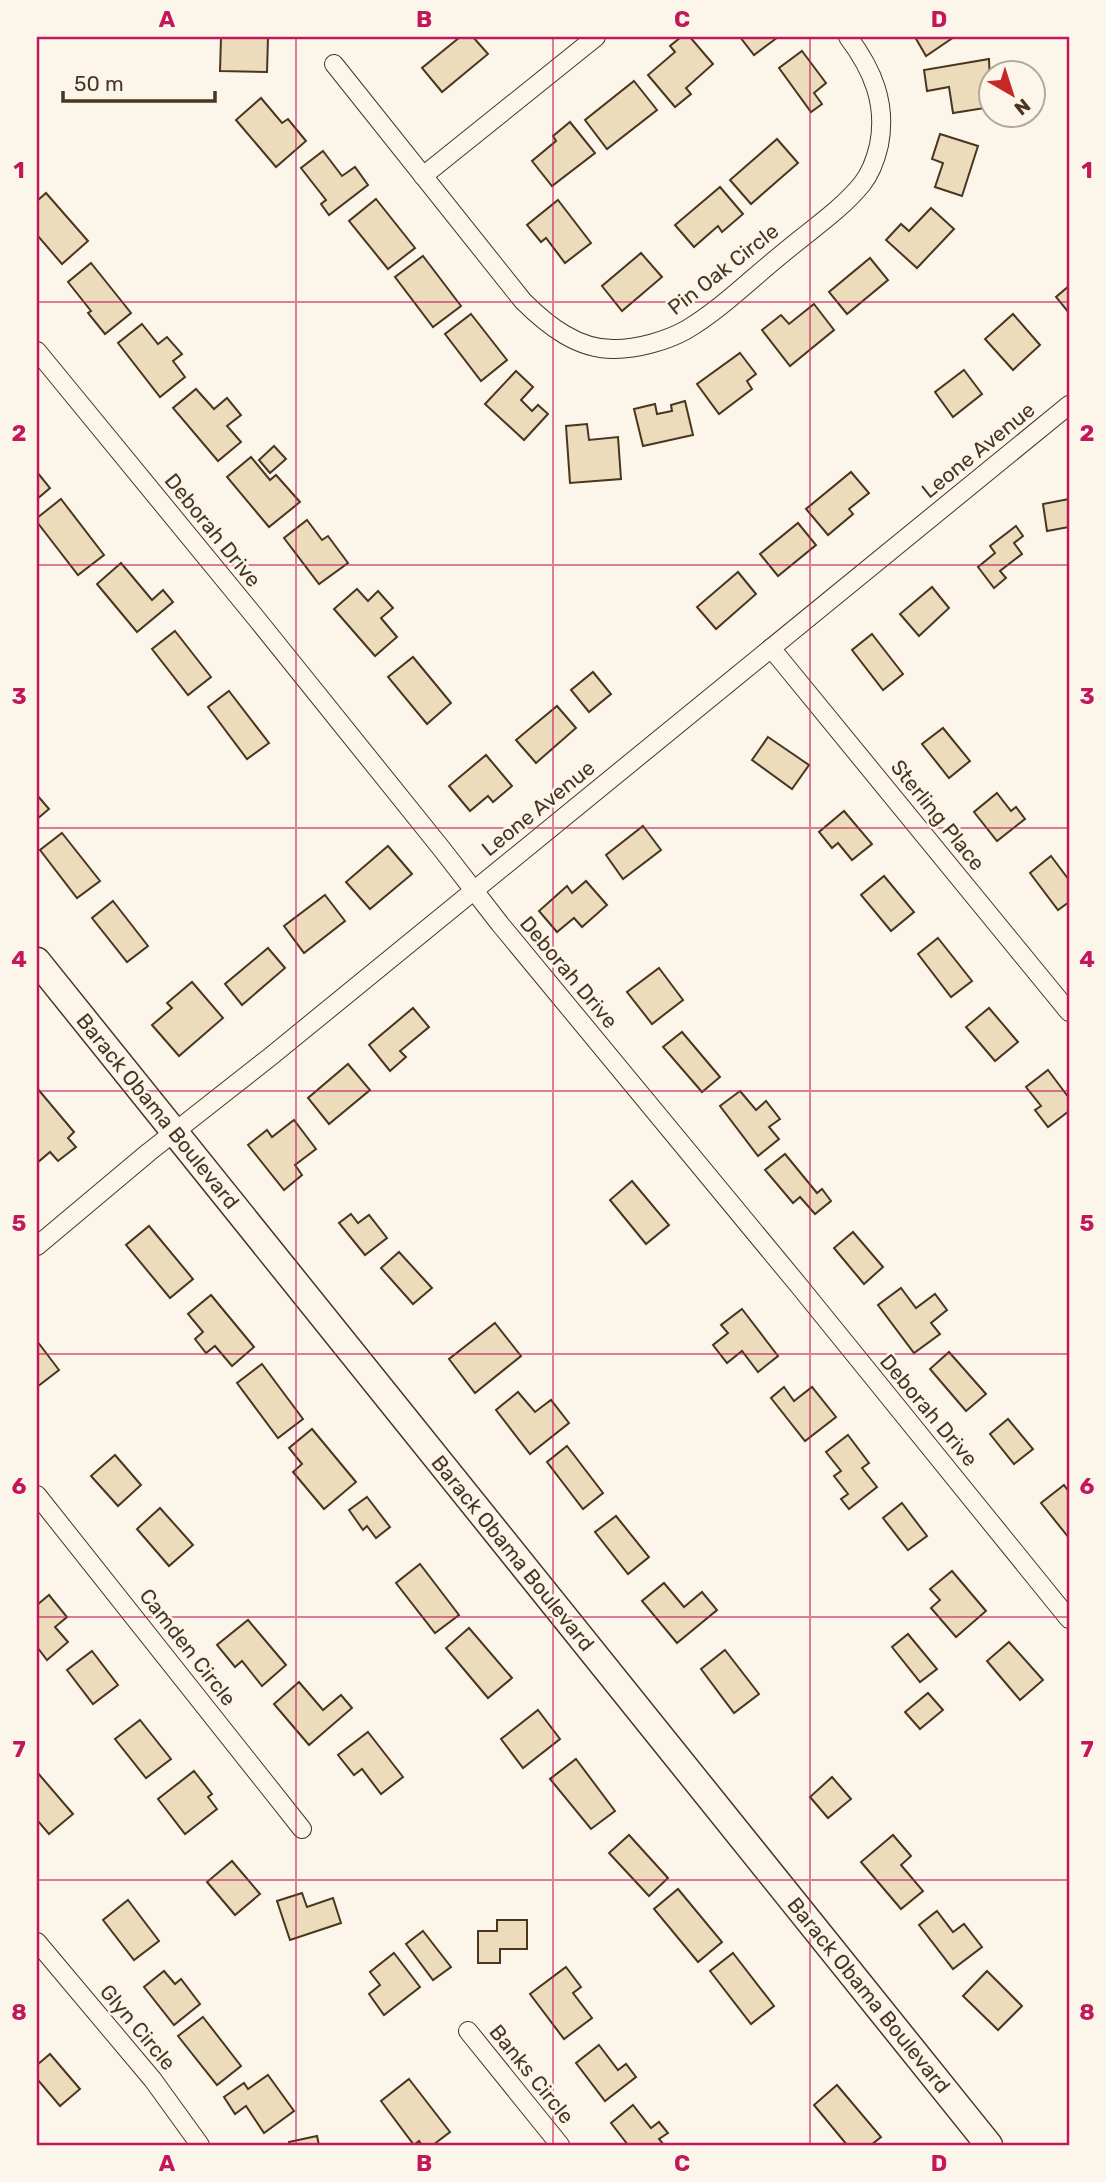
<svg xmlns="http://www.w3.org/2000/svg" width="1106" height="2182" viewBox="0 0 1106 2182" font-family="Rubik,sans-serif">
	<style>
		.building { fill: #ecdcbc; stroke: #4a3520; stroke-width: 2 }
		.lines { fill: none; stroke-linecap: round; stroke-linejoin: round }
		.minor-casing { stroke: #4a3520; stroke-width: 20 }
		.secondary-casing { stroke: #4a3520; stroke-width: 29 }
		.minor { stroke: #fbf6e9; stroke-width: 18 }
		.secondary { stroke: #fbf6e9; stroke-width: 26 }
		.grid { fill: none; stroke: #c2185b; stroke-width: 2; stroke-opacity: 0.55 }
		.labels { text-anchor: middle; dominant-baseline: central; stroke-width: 5; stroke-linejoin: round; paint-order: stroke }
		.street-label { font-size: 21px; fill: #4a3520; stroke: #fbf6e9 }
		.neatline { fill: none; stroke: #c2185b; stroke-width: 2.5 }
		.grid-label { font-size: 23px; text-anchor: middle; font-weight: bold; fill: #c2185b }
	</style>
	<rect width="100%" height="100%" fill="#fbf6e9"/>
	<g class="building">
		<polygon points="221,37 268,37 267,72 220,71"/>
		<polygon points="460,37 473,37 488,54 442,92 422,68"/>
		<polygon points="681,37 690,37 713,64 686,88 691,94 675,107 648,75 675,52 670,46"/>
		<polygon points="740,37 778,37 754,55"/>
		<polygon points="915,37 954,37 926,56"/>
		<polygon points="802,51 826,83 814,93 822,104 811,112 779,68"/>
		<polygon points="989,59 990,85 982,86 985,108 953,113 949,87 927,91 924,70"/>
		<polygon points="634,81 657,110 607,149 585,120"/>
		<polygon points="261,98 282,123 288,119 306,141 276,167 236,120"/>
		<polygon points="570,122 595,153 552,186 532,161 556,141 553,136"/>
		<polygon points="940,134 978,146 962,196 935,187 943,163 932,159"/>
		<polygon points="777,139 798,163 751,204 730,180"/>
		<polygon points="323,151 342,176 355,167 368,185 329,215 321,204 326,200 301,168"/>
		<polygon points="720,187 743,214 722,232 718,226 694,247 675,225"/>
		<polygon points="46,193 88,241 62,264 37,235 37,201"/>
		<polygon points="376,199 415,248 388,269 349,221"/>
		<polygon points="558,200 591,243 565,263 546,238 541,242 527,225"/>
		<polygon points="931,208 954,229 917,268 886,240 901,224 909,231"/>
		<polygon points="641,253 662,277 622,311 602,286"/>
		<polygon points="423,256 461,306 433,327 395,277"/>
		<polygon points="870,258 888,280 847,314 829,292"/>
		<polygon points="91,263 131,313 105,334 88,313 91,311 68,282"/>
		<polygon points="1069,286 1069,313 1056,297"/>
		<polygon points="814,304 834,330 790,366 762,330 781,315 789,324"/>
		<polygon points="471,314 507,360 481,381 445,334"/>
		<polygon points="1013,314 1040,345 1013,370 985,339"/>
		<polygon points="142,324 158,344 167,337 182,354 173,361 185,377 160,397 118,343"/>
		<polygon points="740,353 756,374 747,381 752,389 719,414 697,384"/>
		<polygon points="964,370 982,394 953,417 935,392"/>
		<polygon points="516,371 533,387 521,400 532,411 538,405 548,414 524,440 485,404"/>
		<polygon points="196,389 214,409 227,398 241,415 227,426 241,442 218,461 173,408"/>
		<polygon points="685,401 693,435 643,446 634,409 655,404 657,414 672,411 671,405"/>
		<polygon points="587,424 589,440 618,437 621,479 570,483 566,426"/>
		<polygon points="274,446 286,459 270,473 259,460"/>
		<polygon points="251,457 270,480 276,475 300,502 269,527 227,477"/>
		<polygon points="37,472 50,488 37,499"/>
		<polygon points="851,472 869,493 849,509 853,514 828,535 806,509"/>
		<polygon points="61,499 104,555 78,575 37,522 37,518"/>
		<polygon points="1069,499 1069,527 1047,531 1043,504"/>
		<polygon points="307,520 322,540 328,536 348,563 319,584 284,538"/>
		<polygon points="798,523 816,545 778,576 760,554"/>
		<polygon points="1016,526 1023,536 1014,543 1022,554 1000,571 1006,578 994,588 978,567 995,553 990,546"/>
		<polygon points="121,563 152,600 163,590 173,602 137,632 97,584"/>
		<polygon points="738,572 756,594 716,629 697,607"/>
		<polygon points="932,587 949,608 919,636 900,614"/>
		<polygon points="357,589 368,601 378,591 393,608 381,618 397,637 375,656 334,609"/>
		<polygon points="175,631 211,677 188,695 152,649"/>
		<polygon points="872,634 903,674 883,690 852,650"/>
		<polygon points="413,657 451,703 427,724 388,677"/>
		<polygon points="593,672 611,694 589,712 571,690"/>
		<polygon points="229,691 269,743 247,759 208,707"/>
		<polygon points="557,706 576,728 536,763 516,740"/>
		<polygon points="943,728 970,761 949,778 922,744"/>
		<polygon points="768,737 809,765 792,789 752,760"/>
		<polygon points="486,755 512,786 493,802 488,796 470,811 449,786"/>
		<polygon points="997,793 1011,811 1016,807 1025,819 997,841 974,812"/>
		<polygon points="37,795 49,809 37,819"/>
		<polygon points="844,811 872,844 852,860 838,843 832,848 819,832"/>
		<polygon points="643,826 661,850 623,879 606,855"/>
		<polygon points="62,833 100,881 77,898 40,850"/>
		<polygon points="388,846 412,874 370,909 346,882"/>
		<polygon points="1051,856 1069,880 1069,902 1058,910 1030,873"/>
		<polygon points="884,876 914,912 891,931 861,895"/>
		<polygon points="586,881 607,905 582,927 574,918 557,932 539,911 567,886 572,893"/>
		<polygon points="325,895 345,921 304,953 284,926"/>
		<polygon points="113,901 148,946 127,962 92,918"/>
		<polygon points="938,938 972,981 951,997 918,954"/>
		<polygon points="268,948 285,968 242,1005 225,984"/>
		<polygon points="659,968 683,1000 652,1024 627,992"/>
		<polygon points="192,982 223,1018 179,1056 152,1025 172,1008 167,1003"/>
		<polygon points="413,1008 429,1027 400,1051 406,1057 390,1071 369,1045"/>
		<polygon points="989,1008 1018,1042 995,1061 966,1027"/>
		<polygon points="682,1032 720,1077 702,1092 663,1047"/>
		<polygon points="348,1064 370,1090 329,1124 308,1098"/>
		<polygon points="1048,1070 1069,1098 1069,1111 1048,1127 1035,1110 1041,1106 1026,1087"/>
		<polygon points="37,1088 74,1132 68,1138 76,1147 58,1161 50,1152 37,1163"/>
		<polygon points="740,1091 756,1110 766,1101 780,1119 769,1127 779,1139 758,1156 720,1106"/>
		<polygon points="294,1120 316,1149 295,1165 302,1175 284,1190 248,1145 267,1130 272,1137"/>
		<polygon points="785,1154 817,1193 822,1189 831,1201 815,1214 800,1197 793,1203 765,1170"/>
		<polygon points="632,1181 669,1225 646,1244 610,1200"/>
		<polygon points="351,1214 358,1223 369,1215 387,1238 365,1255 339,1223"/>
		<polygon points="149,1226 193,1279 170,1298 126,1245"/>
		<polygon points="853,1232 883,1267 864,1284 834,1248"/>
		<polygon points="399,1252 432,1288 413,1304 381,1268"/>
		<polygon points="901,1288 916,1308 935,1294 947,1310 931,1323 940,1334 914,1353 878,1305"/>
		<polygon points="211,1295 254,1347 232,1366 215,1346 206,1353 195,1339 203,1332 188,1314"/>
		<polygon points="742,1309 778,1356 758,1372 742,1351 727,1363 713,1345 728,1333 721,1325"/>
		<polygon points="495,1323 521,1356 475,1393 449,1359"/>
		<polygon points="37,1341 59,1370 37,1387"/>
		<polygon points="949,1352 986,1394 966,1411 930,1369"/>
		<polygon points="262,1364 303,1419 278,1438 237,1383"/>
		<polygon points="784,1387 794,1401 812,1387 836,1417 805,1441 771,1398"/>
		<polygon points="518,1392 535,1412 551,1400 569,1423 530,1454 496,1410"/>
		<polygon points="1008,1419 1033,1449 1014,1464 990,1434"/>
		<polygon points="312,1429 356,1482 324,1509 293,1472 302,1464 289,1448"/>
		<polygon points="848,1435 869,1463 862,1468 877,1487 849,1509 841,1499 848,1494 834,1476 841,1471 826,1452"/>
		<polygon points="567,1446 603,1493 583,1509 547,1462"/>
		<polygon points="115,1455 141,1485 118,1506 91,1476"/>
		<polygon points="1064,1485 1069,1492 1069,1538 1041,1503"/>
		<polygon points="367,1497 390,1527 376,1538 367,1526 363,1530 349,1510"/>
		<polygon points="902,1503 927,1536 908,1550 883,1518"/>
		<polygon points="160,1508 193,1545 169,1566 137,1529"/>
		<polygon points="616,1516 649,1557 628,1574 595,1532"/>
		<polygon points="420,1564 459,1615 435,1633 396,1583"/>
		<polygon points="952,1571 986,1611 956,1637 931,1608 940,1600 930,1589"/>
		<polygon points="664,1583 684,1607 702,1592 717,1610 677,1643 642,1601"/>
		<polygon points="49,1595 67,1617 55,1627 68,1642 47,1660 37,1647 37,1605"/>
		<polygon points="248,1620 286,1665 262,1686 242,1661 235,1667 217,1645"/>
		<polygon points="469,1628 512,1678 488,1698 446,1648"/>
		<polygon points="908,1634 937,1669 920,1682 892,1647"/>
		<polygon points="1009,1642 1043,1680 1020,1700 987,1661"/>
		<polygon points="725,1650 759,1694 734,1713 701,1669"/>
		<polygon points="92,1651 118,1685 93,1704 67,1670"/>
		<polygon points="299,1682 323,1710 341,1695 352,1708 309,1745 274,1704"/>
		<polygon points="928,1693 943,1710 920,1729 905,1712"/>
		<polygon points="538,1710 560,1739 523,1768 501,1739"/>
		<polygon points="140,1720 171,1759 146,1778 115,1739"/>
		<polygon points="368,1732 403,1777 381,1794 362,1769 354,1775 338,1755"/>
		<polygon points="576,1759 615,1811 591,1829 550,1779"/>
		<polygon points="194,1771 212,1794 208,1797 217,1809 185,1834 158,1799"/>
		<polygon points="37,1772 73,1814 49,1834 37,1820"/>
		<polygon points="832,1777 851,1799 828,1818 810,1797"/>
		<polygon points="629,1835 668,1878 649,1896 609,1853"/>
		<polygon points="893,1835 911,1856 901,1865 923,1891 901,1909 861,1862"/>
		<polygon points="232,1861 260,1894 235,1915 207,1882"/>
		<polygon points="678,1889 722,1942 698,1962 654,1909"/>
		<polygon points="302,1893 307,1907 333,1898 341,1923 290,1940 277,1901"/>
		<polygon points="128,1900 159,1941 134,1960 103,1920"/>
		<polygon points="937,1911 953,1932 964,1924 982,1947 953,1969 919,1925"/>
		<polygon points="497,1920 527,1920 527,1949 500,1949 500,1963 478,1963 478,1931 497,1931"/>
		<polygon points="423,1931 451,1967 433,1980 406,1944"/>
		<polygon points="394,1953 420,1987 384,2015 369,1994 380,1985 370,1972"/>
		<polygon points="733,1953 774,2006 751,2024 710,1971"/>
		<polygon points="566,1967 581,1987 573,1993 592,2018 564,2039 530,1994"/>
		<polygon points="164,1971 175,1984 181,1979 200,2004 174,2025 144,1987"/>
		<polygon points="987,1971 1022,2006 998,2030 963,1996"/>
		<polygon points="203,2017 241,2066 217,2085 178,2036"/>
		<polygon points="599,2045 618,2070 626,2064 636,2077 605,2101 576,2063"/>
		<polygon points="50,2054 80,2089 60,2106 37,2079 37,2065"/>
		<polygon points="268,2075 294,2111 264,2133 246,2106 235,2114 224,2097 244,2083 248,2089"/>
		<polygon points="409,2079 450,2132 433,2145 422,2145 419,2141 414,2145 381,2101"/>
		<polygon points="837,2085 881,2137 871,2145 847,2145 814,2105"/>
		<polygon points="633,2105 651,2128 659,2122 668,2133 659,2139 664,2145 628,2145 611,2123"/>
		<polygon points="317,2136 319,2145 290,2145 289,2142"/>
	</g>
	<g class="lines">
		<g class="minor-casing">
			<g id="minor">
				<path d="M334 64 523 301C547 325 578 350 615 349 637 349 666 341 686 330 720 310 751 279 782 254 809 231 840 211 862 184 870 174 876 158 879 145 887 104 873 70 848 37"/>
				<polyline points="423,176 596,37"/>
				<polyline points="37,351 256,618 441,848 500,924 800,1287 1069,1619"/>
				<polyline points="771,648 1069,1012"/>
				<polyline points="37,1246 149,1152 270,1057 1069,405"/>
				<polyline points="37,1495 302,1829"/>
				<polyline points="37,1942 153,2080 200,2145"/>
				<polyline points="468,2031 560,2145"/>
			</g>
		</g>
		<g class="secondary-casing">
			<polyline id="secondary" points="37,961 989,2145"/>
		</g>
		<use href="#minor" class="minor"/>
		<use href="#secondary" class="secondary"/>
	</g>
	<path class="grid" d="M296 37V2145M553 37V2145M810 37V2145M37 302H1069M37 565H1069M37 828H1069M37 1091H1069M37 1354H1069M37 1617H1069M37 1880H1069"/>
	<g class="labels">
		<g class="street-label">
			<text transform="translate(723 269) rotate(-38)">Pin Oak Circle</text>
			<text transform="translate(978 450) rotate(-39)">Leone Avenue</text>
			<text transform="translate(213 530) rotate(51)">Deborah Drive</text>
			<text transform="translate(538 808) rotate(-39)">Leone Avenue</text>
			<text transform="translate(938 815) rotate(51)">Sterling Place</text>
			<text transform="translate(569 972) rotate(50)">Deborah Drive</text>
			<text transform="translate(158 1111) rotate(51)">Barack Obama Boulevard</text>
			<text transform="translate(929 1410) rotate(50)">Deborah Drive</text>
			<text transform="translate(513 1553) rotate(51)">Barack Obama Boulevard</text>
			<text transform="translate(188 1647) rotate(52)">Camden Circle</text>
			<text transform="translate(869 1995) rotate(51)">Barack Obama Boulevard</text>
			<text transform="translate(138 2027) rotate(50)">Glyn Circle</text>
			<text transform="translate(532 2074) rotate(51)">Banks Circle</text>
		</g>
	</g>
	<rect width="1106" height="2182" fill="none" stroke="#fbf6e9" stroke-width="77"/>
	<g transform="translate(1012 94) rotate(141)"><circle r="33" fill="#fbf6e9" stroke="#b4a999" stroke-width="2"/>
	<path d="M0-5L12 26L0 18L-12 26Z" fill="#c62828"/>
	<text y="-10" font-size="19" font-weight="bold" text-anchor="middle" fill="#4a3520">N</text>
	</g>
	<path d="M63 91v10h152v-10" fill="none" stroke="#4a3520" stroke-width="3.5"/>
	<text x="74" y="91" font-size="21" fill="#4a3520" stroke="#fbf6e9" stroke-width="5" paint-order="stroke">50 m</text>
	<rect x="38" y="38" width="1030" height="2106" class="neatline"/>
	<g class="grid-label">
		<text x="167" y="27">A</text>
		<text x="424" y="27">B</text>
		<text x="682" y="27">C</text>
		<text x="939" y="27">D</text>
		<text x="19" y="178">1</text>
		<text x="1087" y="178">1</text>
		<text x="19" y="441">2</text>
		<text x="1087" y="441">2</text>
		<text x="19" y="704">3</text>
		<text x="1087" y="704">3</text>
		<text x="19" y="967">4</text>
		<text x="1087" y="967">4</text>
		<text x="19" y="1231">5</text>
		<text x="1087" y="1231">5</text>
		<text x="19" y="1494">6</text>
		<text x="1087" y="1494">6</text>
		<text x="19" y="1757">7</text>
		<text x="1087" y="1757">7</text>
		<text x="19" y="2020">8</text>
		<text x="1087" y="2020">8</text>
		<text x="167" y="2171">A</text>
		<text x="424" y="2171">B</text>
		<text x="682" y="2171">C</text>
		<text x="939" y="2171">D</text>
	</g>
</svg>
